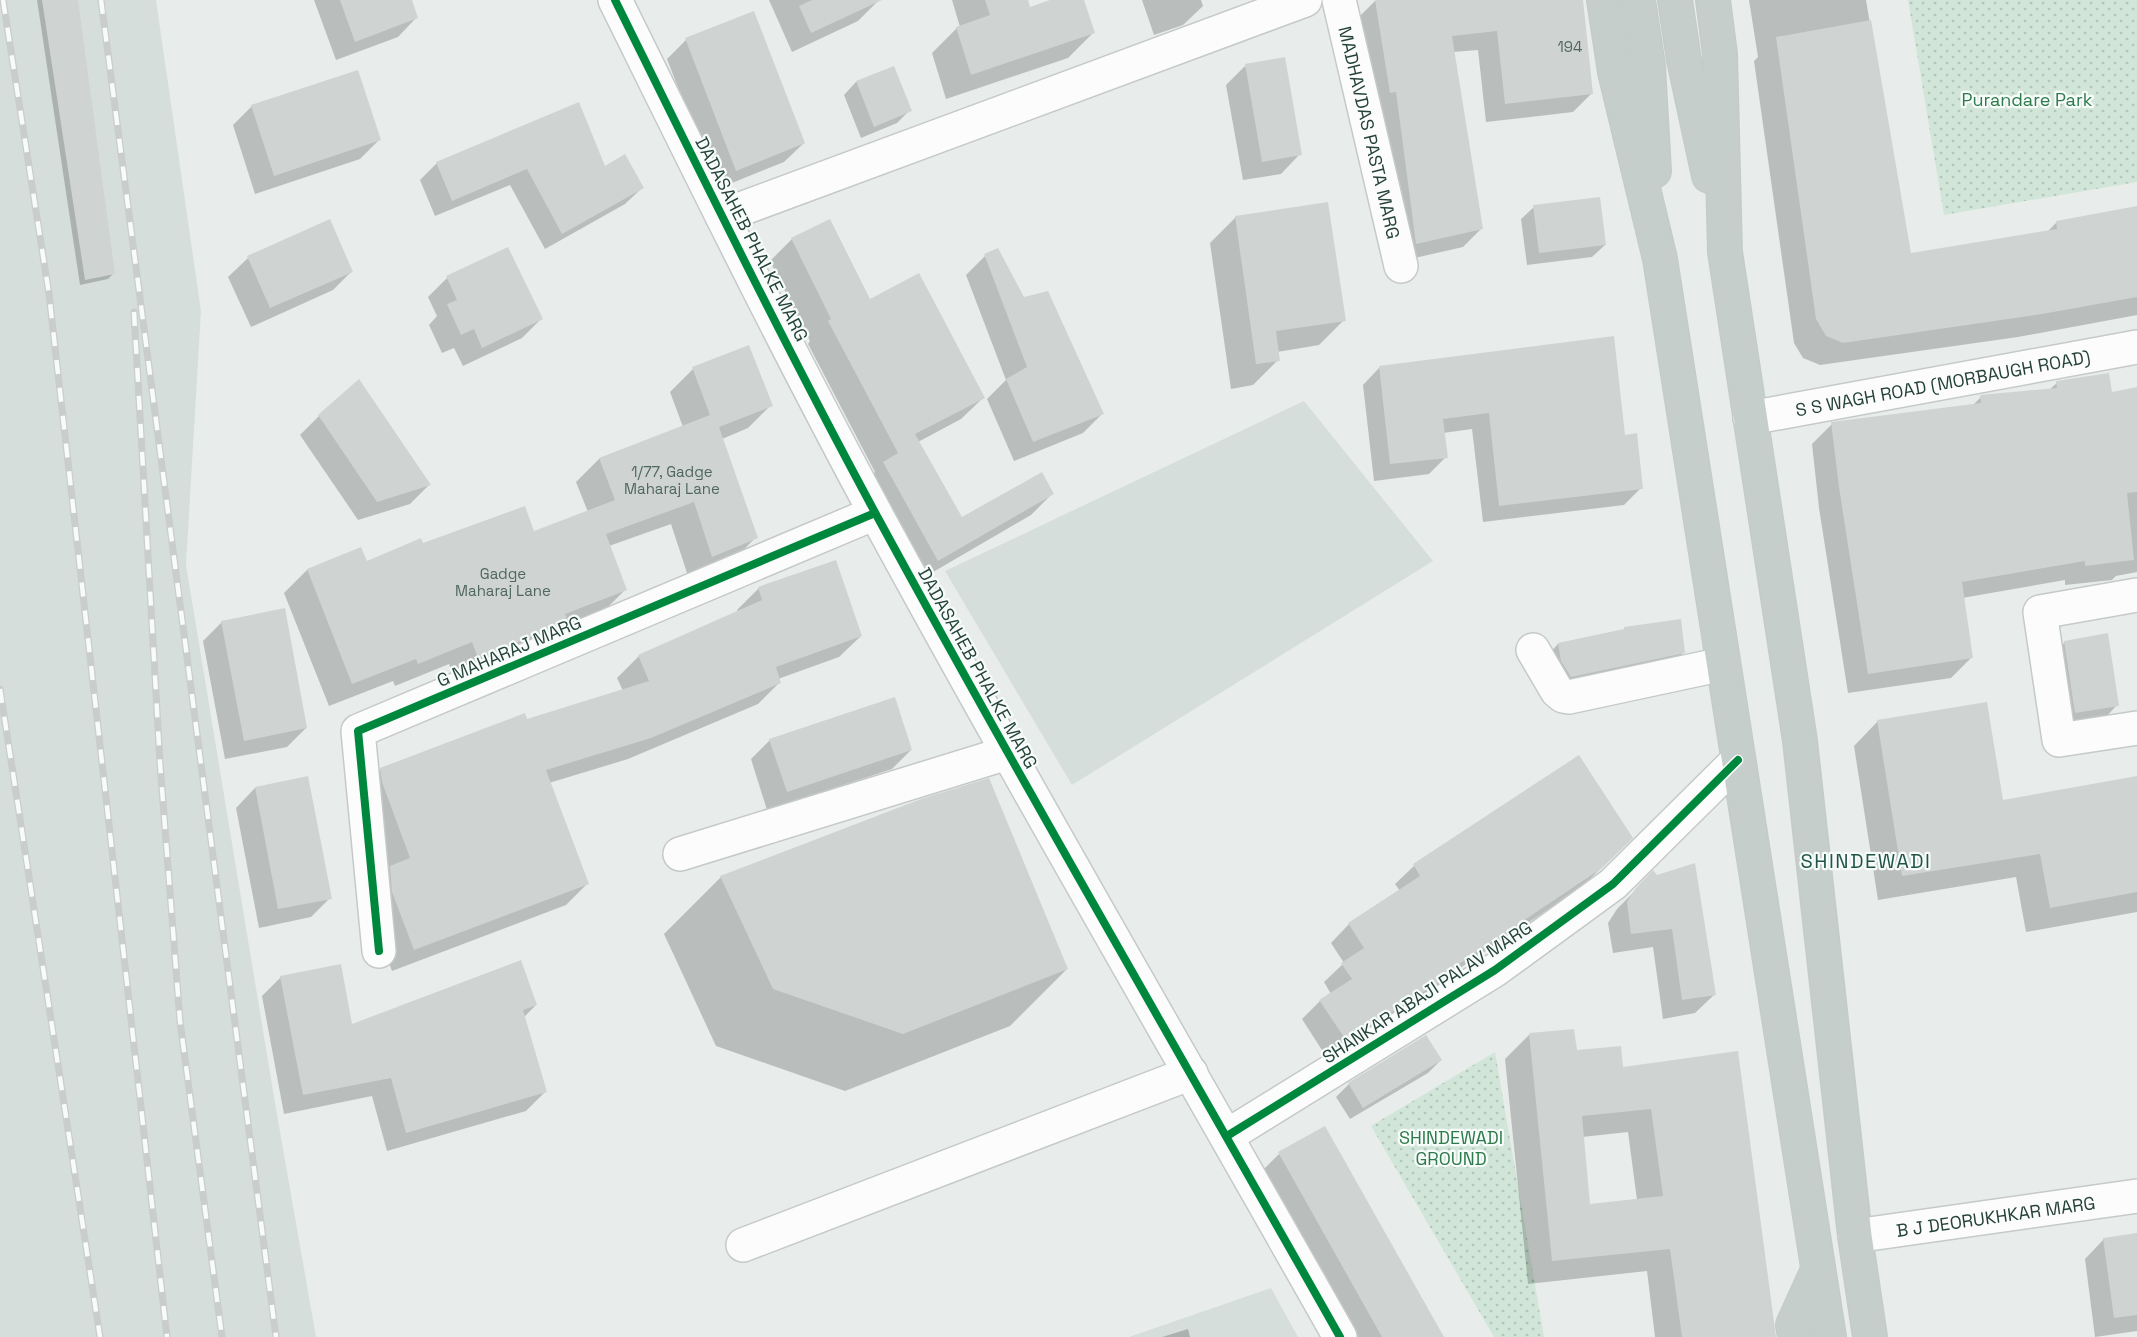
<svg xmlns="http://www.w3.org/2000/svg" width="2137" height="1337" viewBox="0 0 2137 1337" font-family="'Space Grotesk',sans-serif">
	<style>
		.built { fill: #d6dedb }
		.park { fill: url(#park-dots) }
		.shadow { fill: #0003; fill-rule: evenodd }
		.building { fill: #cfd4d2; fill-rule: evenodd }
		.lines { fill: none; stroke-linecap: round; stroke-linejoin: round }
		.minor-casing { stroke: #c5cac8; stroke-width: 36 }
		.tertiary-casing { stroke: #c5cac8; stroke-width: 36 }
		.trunk-casing { stroke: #c3ccc9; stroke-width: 36 }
		.minor { stroke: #fcfcfc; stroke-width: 33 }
		.tertiary { stroke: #fcfcfc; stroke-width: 33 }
		.trunk { stroke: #c6cecc; stroke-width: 33 }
		.rail-casing { stroke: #c9cdcc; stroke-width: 7 }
		.rail { stroke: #f7fbf9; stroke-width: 4.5; stroke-dasharray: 14; stroke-linecap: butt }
		.cycleway-casing { stroke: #f7fbf9; stroke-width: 11 }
		.cycleway { stroke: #00873e; stroke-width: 8 }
		.labels { text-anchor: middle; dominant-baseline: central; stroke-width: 4.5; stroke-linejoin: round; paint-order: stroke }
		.number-label { font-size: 15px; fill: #506761 }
		.park-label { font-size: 18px; fill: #2d7a4b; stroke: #f7fbf9 }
		.street-label { font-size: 18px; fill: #24423a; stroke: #f7fbf9 }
		.neighbourhood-label { font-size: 20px; letter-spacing: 1.5px; fill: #1f5548; stroke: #f7fbf9 }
	</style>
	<defs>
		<pattern id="park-dots" width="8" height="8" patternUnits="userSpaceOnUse" patternTransform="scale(1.5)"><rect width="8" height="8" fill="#d1e6d8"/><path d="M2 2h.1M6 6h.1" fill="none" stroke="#b3c6ba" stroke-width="1.8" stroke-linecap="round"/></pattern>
	</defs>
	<rect width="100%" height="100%" fill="#e8edeb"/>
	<g class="built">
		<polygon points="0,0 156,0 201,311 186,565 275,1103 316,1337 0,1337"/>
		<polygon points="1304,401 1433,561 1072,785 945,571"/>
		<polygon points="1271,1288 1298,1337 1129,1337"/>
	</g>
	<g class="park">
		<polygon points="1908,0 2137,0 2137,182 1944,215"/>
		<polygon points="1495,1052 1544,1337 1494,1337 1371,1126"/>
	</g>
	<g class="shadow">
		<polygon points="37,0 77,0 114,273 108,279 80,285"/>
		<polygon points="314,0 410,0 417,17 398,37 336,60"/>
		<polygon points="769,0 876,0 877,2 858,21 792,52"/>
		<polygon points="952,0 1026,0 1029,9 1055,0 1082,0 1093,33 1068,58 946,99 932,53 957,28 960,27"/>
		<polygon points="1142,0 1201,0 1203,6 1183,25 1154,35"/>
		<polygon points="1383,0 1581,0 1592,93 1573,112 1486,122 1478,50 1453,52 1482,228 1463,247 1397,262 1356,20 1375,1"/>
		<polygon points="1749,0 1866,0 1909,255 2047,232 2057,222 2137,207 2137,315 2018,337 1820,365 1803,358 1794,343 1754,61 1758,57"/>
		<polygon points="686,40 804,143 784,162 717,189 667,59"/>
		<polygon points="1245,66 1300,154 1281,174 1243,180 1226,85"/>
		<polygon points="893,68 910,110 897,123 861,138 844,95 856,82"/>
		<polygon points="252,106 379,140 360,159 255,194 233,125"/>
		<polygon points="437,163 604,168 642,188 625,204 545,249 510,185 435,216 420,180"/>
		<polygon points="1534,207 1605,245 1592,257 1527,265 1521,219"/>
		<polygon points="1236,217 1344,320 1319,345 1277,352 1278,360 1253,385 1231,389 1210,243"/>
		<polygon points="329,221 352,271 333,290 251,327 228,277 248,258"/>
		<polygon points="792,239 983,398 961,419 918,442 961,519 1052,494 1031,515 916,582 862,484 875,472 808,344 810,341 770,261"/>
		<polygon points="985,256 1023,299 1102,414 1083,433 1014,461 987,399 1006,380 966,275"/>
		<polygon points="447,278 541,319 522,338 463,366 454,348 442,353 429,325 437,316 428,297"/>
		<polygon points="1379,368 1624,436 1641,488 1624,505 1483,522 1472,429 1443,433 1446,457 1429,474 1374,481 1363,385"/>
		<polygon points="693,369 771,405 748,428 722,439 756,537 733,561 689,579 671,524 609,546 625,590 602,613 455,680 449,664 395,686 393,681 329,706 284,593 307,570 366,563 422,545 533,533 588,512 576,482 599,459 683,427 670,392"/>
		<polygon points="2057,383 2110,393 2137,388 2137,572 2116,576 2112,580 2065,585 2065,580 1962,598 1971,658 1951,678 1848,693 1819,508 1812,444 1832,424 1972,406 1981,397 2049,390"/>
		<polygon points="319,416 429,485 410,504 358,520 300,435"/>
		<polygon points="759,588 861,636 839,657 778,679 779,683 758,704 628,759 549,783 587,884 566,905 392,971 371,914 360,790 381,769 623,691 617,678 639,656 738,612 737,610"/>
		<polygon points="222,622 306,728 287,747 225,759 203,641"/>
		<polygon points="2065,642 2117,705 2105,718 2063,725 2052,655"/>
		<polygon points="1558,644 1684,652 1671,665 1558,689 1546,657"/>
		<polygon points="1878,721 2002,802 2137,777 2137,912 2026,932 2016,877 1878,900 1854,746"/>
		<polygon points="770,740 911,750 892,769 767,810 751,759"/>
		<polygon points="1579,758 1631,838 1582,887 1460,968 1442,986 1327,1058 1302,1019 1320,1001 1331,994 1324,982 1344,963 1331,943 1349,924 1400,891 1395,884 1414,866"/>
		<polygon points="307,778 330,898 311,917 259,928 236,808 255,788"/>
		<polygon points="1653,873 1715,994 1695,1013 1663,1019 1653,947 1613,953 1608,923 1617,909"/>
		<polygon points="721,877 1067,969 1010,1026 845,1091 716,1046 664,934"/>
		<polygon points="281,977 351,1026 536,1005 524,1017 545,1092 526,1111 387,1151 372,1096 284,1114 262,996"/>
		<path d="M1529 1035 1622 1069 1736 1053 1774 1337H1655L1647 1271 1528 1284 1505 1059ZM1628 1132 1637 1200 1589 1206 1582 1137Z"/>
		<polygon points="1441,1060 1428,1073 1350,1119 1336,1097 1349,1084"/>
		<polygon points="1279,1154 1442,1337 1353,1337 1260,1173"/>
		<polygon points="2137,1235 2137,1331 2095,1337 2085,1259 2104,1239"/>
		<polygon points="1188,1329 1190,1337 1162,1337"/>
	</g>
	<g class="building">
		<polygon points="42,0 78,0 115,274 85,280"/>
		<polygon points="340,0 412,0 418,18 355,42"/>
		<polygon points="812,0 882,0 811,33 799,6"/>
		<polygon points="985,0 1028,0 1030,7 1050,0 1084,0 1095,33 971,75 956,27 990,15"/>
		<polygon points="1375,0 1583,0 1593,94 1505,104 1497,31 1452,36 1483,229 1416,244 1396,92 1390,93"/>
		<polygon points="754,11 805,143 736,171 685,38"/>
		<polygon points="1871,20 1911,253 2057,229 2056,221 2137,206 2137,297 2042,314 1843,343 1826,336 1816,319 1776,37"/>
		<polygon points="1285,57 1302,155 1262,162 1245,64"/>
		<polygon points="894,66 912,111 874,127 856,81"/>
		<polygon points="358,70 381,140 274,176 251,105"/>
		<polygon points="579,102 605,166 625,154 644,188 562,234 527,169 452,201 436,162"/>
		<polygon points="1600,197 1606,245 1539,253 1533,205"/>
		<polygon points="1328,202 1346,321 1276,331 1280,361 1256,364 1235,216"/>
		<polygon points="330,219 353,272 270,308 247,256"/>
		<polygon points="830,219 870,299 919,273 985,398 915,434 962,517 1042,472 1054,494 938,561 883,462 898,453 828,321 831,319 791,238"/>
		<polygon points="508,247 543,319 482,348 474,329 461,335 447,304 457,300 446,276"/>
		<polygon points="998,248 1024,297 1048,291 1104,414 1033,442 1006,379 1027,367 984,254"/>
		<polygon points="1614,336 1625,435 1637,433 1643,489 1499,506 1489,413 1443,419 1448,458 1390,464 1379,366"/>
		<polygon points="749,345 773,406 719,427 758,538 712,557 694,502 606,534 627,590 565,614 568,622 478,658 472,642 418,664 416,659 352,684 307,569 361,547 367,561 421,538 423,543 525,506 534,531 615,500 599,458 710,415 692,367"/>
		<polygon points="2109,373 2112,392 2137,387 2137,492 2127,493 2134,560 2085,566 2085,561 1962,582 1973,658 1868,674 1839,487 1831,422 1981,403 1980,395 2057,388 2056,381"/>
		<polygon points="359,379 431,485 377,502 318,415"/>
		<polygon points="836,560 862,636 776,667 781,683 651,738 546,770 589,884 414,950 392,892 390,866 410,858 382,782 380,768 525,713 527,719 649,681 638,655 762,600 758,587"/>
		<polygon points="285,608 307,728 244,741 221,621"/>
		<polygon points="1681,619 1685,653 1571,677 1561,661 1558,643 1624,629 1624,627"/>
		<polygon points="2108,633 2119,706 2075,713 2064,641"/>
		<polygon points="895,697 912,750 787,792 769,739"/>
		<polygon points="1987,702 2003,800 2137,776 2137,892 2050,908 2040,854 1902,876 1877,720"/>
		<polygon points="1579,755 1633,838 1602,868 1459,964 1462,968 1346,1040 1319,1000 1352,979 1341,963 1364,948 1348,923 1420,876 1413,864"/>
		<polygon points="308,776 332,899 278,909 255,787"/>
		<polygon points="989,778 1068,969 903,1034 773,989 720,876 921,799"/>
		<polygon points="1695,863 1716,995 1682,1000 1672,929 1631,934 1627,902 1636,888 1653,870 1657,875"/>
		<polygon points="521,960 537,1005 523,1010 547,1092 406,1133 391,1078 303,1095 280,976 341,964 352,1024"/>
		<path d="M1574 1029 1577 1050 1621 1046 1623 1067 1738 1051 1776 1337H1682L1670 1249 1552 1261 1529 1033ZM1651 1109 1663 1196 1590 1204 1582 1116Z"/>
		<polygon points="1426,1035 1442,1060 1363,1108 1348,1083"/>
		<polygon points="1325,1126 1444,1337 1382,1337 1278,1152"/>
		<polygon points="2137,1233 2137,1315 2114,1318 2103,1238"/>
	</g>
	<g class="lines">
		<g class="minor-casing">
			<g id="minor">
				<path id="s1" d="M1339 0 1401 266"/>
				<polyline points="722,216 1305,0"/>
				<path id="s2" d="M1750 418 2137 347"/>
				<polyline points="2137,595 2040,612 2059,740 2137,728"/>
				<polyline points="1533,650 1557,691 1563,696 1569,697 1723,664"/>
				<polyline points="680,854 1007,753"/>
				<polyline points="379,951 358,731 875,513"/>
				<polyline points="1227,1136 1495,970 1613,884 1738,760"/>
				<path id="s3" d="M1855 1236 2137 1196"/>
				<polyline points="743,1245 1191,1073"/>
			</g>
		</g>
		<g class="tertiary-casing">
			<path id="tertiary" d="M615 0C701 174 786 348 878 518 1028 794 1186 1064 1340 1337"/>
		</g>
		<g class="trunk-casing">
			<g id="trunk">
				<polyline points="1604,0 1615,72 1660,259 1829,1337"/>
				<polyline points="1638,0 1648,66 1654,171"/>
				<polyline points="1675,0 1684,60 1709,176"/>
				<polyline points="1713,0 1720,54 1725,252 1800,741 1855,1236 1870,1337"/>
				<polyline points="1795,1337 1793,1325 1818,1270"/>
			</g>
		</g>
		<use href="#minor" class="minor"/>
		<use href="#tertiary" class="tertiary"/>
		<use href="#trunk" class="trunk"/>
		<g class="rail-casing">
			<g id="rail">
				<polyline points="3,0 49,294 167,1337"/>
				<polyline points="101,0 276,1337"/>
				<polyline points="134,312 160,763 180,1021 222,1337"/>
				<polyline points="0,689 100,1337"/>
			</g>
		</g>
		<use href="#rail" class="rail"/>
		<g class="cycleway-casing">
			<g id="cycleway">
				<path d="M615 0C701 174 786 348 878 518 1028 794 1186 1064 1340 1337"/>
				<polyline points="379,951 358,731 875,513"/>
				<polyline points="1227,1136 1495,970 1613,884 1738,760"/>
			</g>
		</g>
		<use href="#cycleway" class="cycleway"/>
	</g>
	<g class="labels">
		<g class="number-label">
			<text x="1570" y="46">194</text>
			<text x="672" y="471">1/77, Gadge<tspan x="672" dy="17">Maharaj Lane</tspan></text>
			<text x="503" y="573">Gadge<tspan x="503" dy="17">Maharaj Lane</tspan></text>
		</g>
		<g class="park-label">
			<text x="2027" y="99">Purandare Park</text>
			<text x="1451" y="1137">SHINDEWADI<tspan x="1451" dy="21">GROUND</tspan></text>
		</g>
		<g class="street-label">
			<text stroke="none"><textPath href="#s1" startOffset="136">MADHAVDAS PASTA MARG</textPath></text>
			<text transform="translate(752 239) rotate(63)">DADASAHEB PHALKE MARG</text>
			<text stroke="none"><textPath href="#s2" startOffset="196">S S WAGH ROAD (MORBAUGH ROAD)</textPath></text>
			<text transform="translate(509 651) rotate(-23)">G MAHARAJ MARG</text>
			<text transform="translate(978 668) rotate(61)">DADASAHEB PHALKE MARG</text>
			<text transform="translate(1427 992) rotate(-33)">SHANKAR ABAJI PALAV MARG</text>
			<text stroke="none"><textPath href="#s3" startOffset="142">B J DEORUKHKAR MARG</textPath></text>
		</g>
		<g class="neighbourhood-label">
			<text x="1866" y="861">SHINDEWADI</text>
		</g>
	</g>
</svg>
